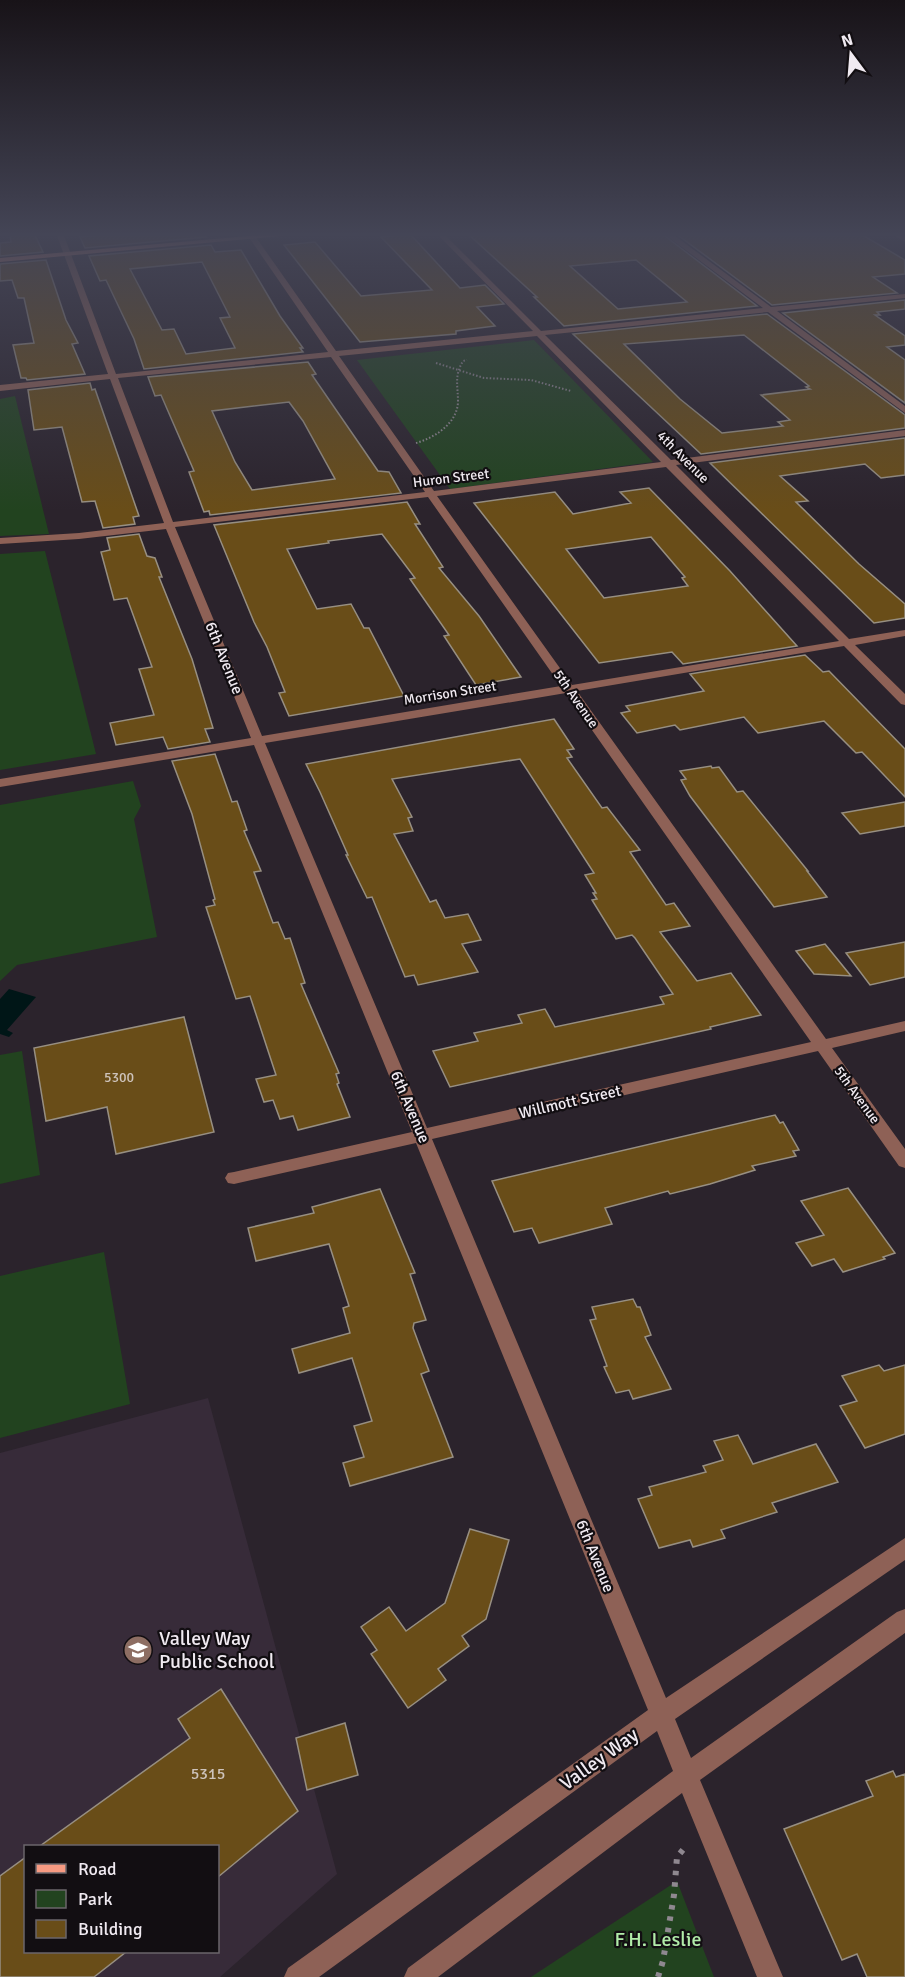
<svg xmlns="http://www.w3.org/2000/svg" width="905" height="1977" viewBox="0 0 905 1977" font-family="Signika,sans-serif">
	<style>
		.built { fill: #372b39; fill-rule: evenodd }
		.green { fill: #22431f }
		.water { fill: #001617 }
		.building { fill: #694d18; stroke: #978f82; stroke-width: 1.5; fill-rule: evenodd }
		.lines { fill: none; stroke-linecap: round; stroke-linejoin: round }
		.path-far1 { stroke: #8f8890; stroke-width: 2; stroke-dasharray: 1.5 2; stroke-linecap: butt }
		.path { stroke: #8f8890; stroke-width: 6; stroke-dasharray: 4.5 7; stroke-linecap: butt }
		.minor { fill: #8e6156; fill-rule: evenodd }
		.major { fill: #f79a82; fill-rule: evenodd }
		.labels { text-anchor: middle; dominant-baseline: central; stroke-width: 4.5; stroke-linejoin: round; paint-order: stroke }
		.far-street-label { font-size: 14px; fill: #f0eaf1; stroke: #120e12 }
		.number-label { font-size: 14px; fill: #cec3bb }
		.street-label { font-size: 16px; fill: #f0eaf1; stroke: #120e12 }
		.near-number-label { font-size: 16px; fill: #cec3bb }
		.near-poi-label { font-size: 20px; fill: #f0eaf1; stroke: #120e12; text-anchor: start }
		.near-street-label { font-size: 20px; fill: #f0eaf1; stroke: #120e12 }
		.near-park-label { font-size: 20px; fill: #b1eca9; stroke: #120e12 }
	</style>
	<rect width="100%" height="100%" fill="#2b232c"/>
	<path class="built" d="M208 1398 337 1874 220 1977H0V1453ZM26 1846H218V1952H26Z"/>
	<g class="green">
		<polygon points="534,340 653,462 450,489 357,360"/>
		<polygon points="15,396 49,534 0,536 0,399"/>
		<polygon points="45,551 96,754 0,770 0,554"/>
		<polygon points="133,781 141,806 134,819 157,937 17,965 0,981 0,805"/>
		<polygon points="22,1051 40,1175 0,1184 0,1055"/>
		<polygon points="104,1252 130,1404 0,1438 0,1276"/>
		<polygon points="677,1881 714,1977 531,1977"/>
	</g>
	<polygon class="water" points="9,989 36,997 7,1030 13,1033 9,1037 0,1034 0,999"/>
	<g class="building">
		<polygon points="34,233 43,252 0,256 0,243 11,242 10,234"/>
		<polygon points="121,233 204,233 206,237 85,248 80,237"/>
		<path d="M467 233H661L757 306 564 326 534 297H537ZM636 260 687 302 618 309 570 266Z"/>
		<polygon points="675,233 859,233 905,260 905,274 873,277 897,293 772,305"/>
		<polygon points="410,234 460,288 485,285 504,304 477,307 495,326 456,331 456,334 360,342 284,245 315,242 361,296 432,290 381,237"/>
		<path d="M211 245 215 252 241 250 280 316 303 348H300L303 352 144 369 134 339 106 280 100 281 89 256ZM202 262 230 317 220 318 235 348 186 354 174 329 162 330 130 269Z"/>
		<polygon points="46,260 66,320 78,343 72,344 85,374 27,380 26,378 21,378 13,345 34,343 24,298 18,298 12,280 0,281 0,264"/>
		<polygon points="905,300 905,309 877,312 880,315 875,315 905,336 905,345 887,347 905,360 905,403 783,313"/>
		<path d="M767 314 905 415V428L701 454 573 334ZM744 335 809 386 806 387 810 389 761 395 790 420 778 422 783 426 722 433 680 399 624 344Z"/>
		<path d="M308 362 316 374 312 375 363 449 378 471 389 472 401 493 210 515 209 511 204 512 189 472 194 471 161 395 155 396 148 377ZM289 402 303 421 335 479 252 490 235 462 212 411Z"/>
		<polygon points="90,383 92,390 95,389 139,516 133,517 135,524 103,528 95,501 82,502 62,427 34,430 28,390"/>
		<polygon points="905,438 905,475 881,478 865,464 780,476 808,501 796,502 859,564 905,604 905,618 874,623 710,463"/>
		<path d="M649 488 730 571 797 646 683 664 672 652 599 663 474 503 555 492 573 514 631 503 620 492ZM651 537 685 577 682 578 688 586 604 598 566 549Z"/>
		<polygon points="407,502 420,524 415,524 443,567 439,568 479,616 521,677 476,685 444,636 449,635 410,579 415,578 382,534 328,541 329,543 287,549 317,609 351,604 364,628 369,628 404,696 289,716 279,693 285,692 267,647 254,622 214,525"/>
		<polygon points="139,534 147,556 155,558 162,577 159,577 192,659 213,728 205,729 210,742 168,749 163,737 116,745 110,723 154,715 139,669 152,667 127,598 114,600 101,552 110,550 107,538"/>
		<polygon points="805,655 823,672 829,671 905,749 905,797 862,752 856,753 824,721 758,733 744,717 680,730 675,725 637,733 621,713 630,711 626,706 704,691 690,674"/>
		<polygon points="554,719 574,749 567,750 572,757 567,758 602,808 607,807 640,850 630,852 666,905 674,903 690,926 660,932 697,981 731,973 761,1015 710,1027 711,1029 450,1087 433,1051 478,1041 474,1033 522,1023 518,1015 545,1009 555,1027 664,1004 660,997 673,994 635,938 632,935 616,939 592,900 597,899 593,893 596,893 585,875 594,873 520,759 392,779 412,817 408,818 413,831 394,834 430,902 436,900 445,918 468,914 481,940 462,944 478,972 418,985 414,975 405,977 372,897 367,898 346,855 348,855 320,792 306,764"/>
		<polygon points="215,754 232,802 237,801 247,830 244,831 261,871 254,872 273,923 278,922 285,939 290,938 305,983 301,984 339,1073 336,1074 339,1083 337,1084 350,1117 298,1130 293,1116 280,1119 273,1100 264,1102 256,1079 276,1075 250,996 236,999 206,907 215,905 213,900 215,899 192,814 172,761"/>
		<polygon points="711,766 712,768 719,767 737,792 743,791 808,871 807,871 827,897 774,907 690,796 681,780 686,779 680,771"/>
		<polygon points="905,802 905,826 860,834 842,813"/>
		<polygon points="905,942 905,977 870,985 846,953"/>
		<polygon points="825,944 851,976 814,974 796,951"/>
		<polygon points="184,1017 214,1132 116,1154 107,1107 46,1121 34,1048"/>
		<polygon points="775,1115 780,1123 783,1122 799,1150 793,1151 796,1156 752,1166 755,1170 710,1184 670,1194 668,1191 605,1208 612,1224 539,1243 532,1228 514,1232 492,1181"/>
		<polygon points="848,1188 895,1253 883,1257 885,1259 843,1272 834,1259 812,1266 796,1243 824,1235 801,1201"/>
		<polygon points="380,1189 415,1273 410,1274 426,1320 414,1323 413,1328 429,1371 421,1374 453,1457 350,1486 343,1463 364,1457 354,1426 372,1421 352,1358 299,1373 292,1349 350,1333 343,1308 349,1306 329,1244 256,1261 248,1228 314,1213 312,1207"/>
		<polygon points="633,1299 637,1307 640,1307 651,1335 645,1337 671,1389 633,1399 629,1390 616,1393 604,1367 607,1366 590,1320 596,1319 592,1307"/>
		<polygon points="879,1365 884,1371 905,1365 905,1434 865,1448 840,1406 857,1401 842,1376"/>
		<polygon points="738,1435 753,1464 816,1444 838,1482 772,1503 777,1512 721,1530 725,1538 693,1547 690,1540 659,1548 638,1499 652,1495 649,1487 706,1472 703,1466 723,1460 714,1441"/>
		<polygon points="470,1529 509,1540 486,1619 462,1636 469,1646 438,1669 446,1680 408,1708 371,1654 377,1650 361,1627 389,1607 406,1631 445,1603"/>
		<polygon points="221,1689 298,1811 218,1877 218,1846 40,1846 190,1738 178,1719"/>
		<polygon points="345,1723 358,1775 307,1790 296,1738"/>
		<polygon points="893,1771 896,1777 905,1774 905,1977 867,1977 857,1954 842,1960 784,1829 873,1796 866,1781"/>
		<polygon points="26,1857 26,1952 126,1952 94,1977 0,1977 0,1876"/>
	</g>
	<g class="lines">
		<g class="path-far1">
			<polyline points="436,363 484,378 531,380 571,391"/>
			<path d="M416 443C434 438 457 424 458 402 458 386 454 376 463 361L467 360"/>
		</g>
		<polyline class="path" points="658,1977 663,1961 674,1895 677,1857 687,1845"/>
		<g class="minor">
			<path d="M56 233H63L116 374 328 352 246 233H253L336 351 533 331 436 233H443L541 331 763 308 663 233H671L771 307 905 294V298L777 311 905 406V413L768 312 545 335 671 460 905 430V436L676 465 849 639 905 630V636L855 645 905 694V705L901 704 844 646 577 691 826 1039 905 1021V1031L832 1048 905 1149V1168L899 1166 818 1051 432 1139 666 1698 905 1538V1560L675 1719 691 1758 897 1612 905 1609V1633L700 1780 783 1977H757L682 1793 438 1977H404L408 1968 673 1771 657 1731 319 1977H284L288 1968 648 1710 416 1143 234 1184 228 1183 225 1178 228 1173 234 1172 412 1132 254 745 0 787V779L251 738 166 529 79 539 0 544V538L79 533 164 523 110 379 0 391V385L108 374ZM537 336 661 462 434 491 339 356ZM331 357 425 492 173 522 118 378ZM666 467 839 641 572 685 437 496ZM428 497 561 686 262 736 175 527ZM566 693 811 1042 427 1128 265 743Z"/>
			<polygon points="891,233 899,233 905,237 905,242"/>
		</g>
		<polygon class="major" points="282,233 312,233 0,262 0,258"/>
	</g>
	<linearGradient id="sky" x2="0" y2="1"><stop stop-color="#181318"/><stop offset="0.46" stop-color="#444556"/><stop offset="1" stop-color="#444556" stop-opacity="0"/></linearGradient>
	<rect width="905" height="510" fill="url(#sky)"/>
	<defs>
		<g id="school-disc" transform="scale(1.5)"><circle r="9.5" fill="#8d6e63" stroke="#120e12"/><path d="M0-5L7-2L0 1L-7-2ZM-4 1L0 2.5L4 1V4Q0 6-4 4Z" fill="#fff"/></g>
	</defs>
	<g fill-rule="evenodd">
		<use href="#school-disc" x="138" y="1650"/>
	</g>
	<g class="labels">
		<g class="far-street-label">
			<text transform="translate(683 457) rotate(45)">4th Avenue</text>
			<text transform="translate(451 478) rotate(-7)">Huron Street</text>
			<text transform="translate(450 693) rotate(-9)">Morrison Street</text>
			<text transform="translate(576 699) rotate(55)">5th Avenue</text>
			<text transform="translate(857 1095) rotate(54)">5th Avenue</text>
		</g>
		<g class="number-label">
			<text x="119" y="1077">5300</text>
		</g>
		<g class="street-label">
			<text transform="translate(224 658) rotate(68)">6th Avenue</text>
			<text transform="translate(570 1102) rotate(-13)">Willmott Street</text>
			<text transform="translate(410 1107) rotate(67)">6th Avenue</text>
			<text transform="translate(595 1556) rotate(68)">6th Avenue</text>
		</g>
		<g class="near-number-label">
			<text x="208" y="1774">5315</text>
		</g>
		<g class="near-poi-label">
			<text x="159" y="1638">Valley Way<tspan x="159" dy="23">Public School</tspan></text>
		</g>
		<g class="near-street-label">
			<text transform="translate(599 1759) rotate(-36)">Valley Way</text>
		</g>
		<g class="near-park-label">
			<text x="658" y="1939">F.H. Leslie</text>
		</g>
	</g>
	<rect x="24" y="1845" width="195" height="108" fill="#120e12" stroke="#6b666b" stroke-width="1.5"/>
	<rect x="36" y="1864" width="30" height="9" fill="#f79a82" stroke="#6b666b" stroke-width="1.5"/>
	<text x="78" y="1875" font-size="18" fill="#f0eaf1">Road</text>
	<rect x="36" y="1890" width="30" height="18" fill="#22431f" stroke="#6b666b" stroke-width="1.5"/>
	<text x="78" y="1905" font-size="18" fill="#f0eaf1">Park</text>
	<rect x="36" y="1920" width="30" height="18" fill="#694d18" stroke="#6b666b" stroke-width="1.5"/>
	<text x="78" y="1935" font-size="18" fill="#f0eaf1">Building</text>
	<g transform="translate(851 54) rotate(344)" stroke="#120e12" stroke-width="4.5" paint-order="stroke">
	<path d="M0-4.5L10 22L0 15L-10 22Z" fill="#f0eaf1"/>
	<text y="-9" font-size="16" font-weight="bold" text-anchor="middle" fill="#f0eaf1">N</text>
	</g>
</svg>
